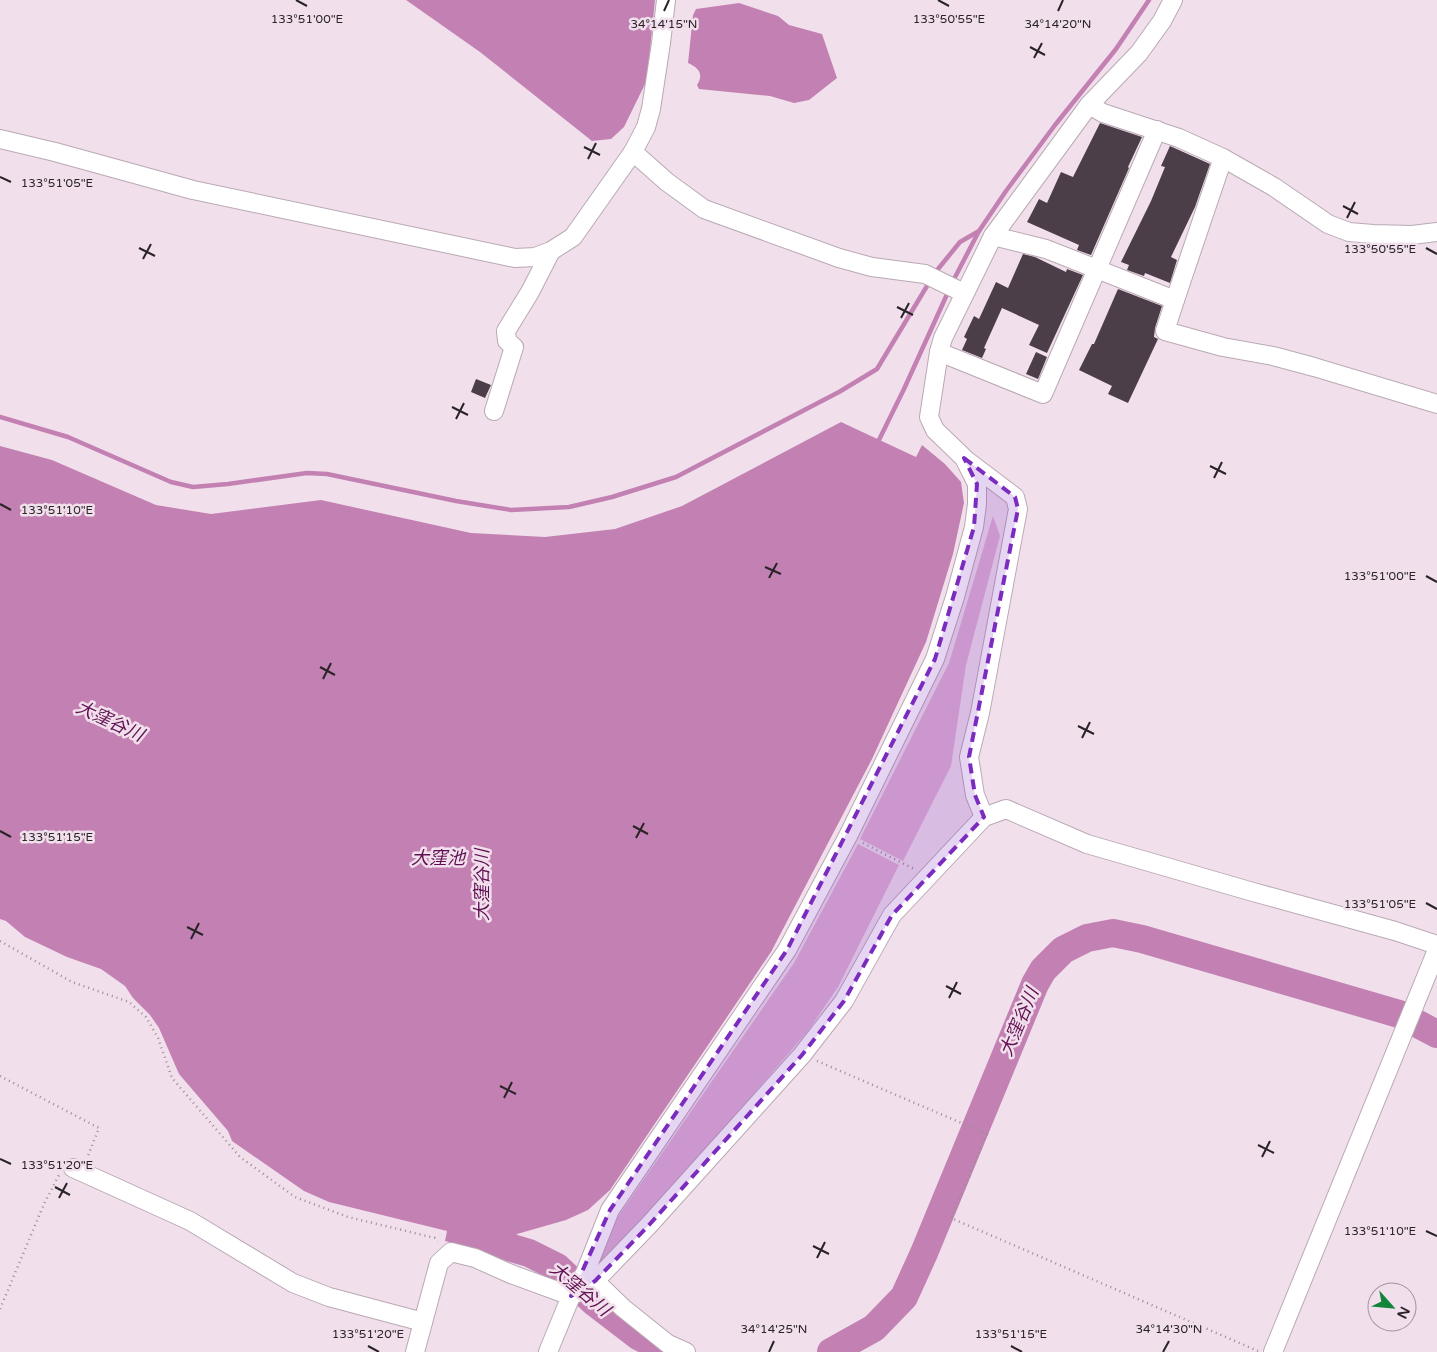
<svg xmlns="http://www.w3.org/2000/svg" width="1437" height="1352" viewBox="0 0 1437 1352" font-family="'Varela Round','Noto Sans JP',sans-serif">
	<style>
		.green { fill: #dfb2d2 }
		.water { fill: #c380b3 }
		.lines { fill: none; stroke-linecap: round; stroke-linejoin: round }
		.stream { stroke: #c380b3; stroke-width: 4.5 }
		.river { stroke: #c380b3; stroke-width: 28 }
		.building { fill: #4c3e48 }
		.minor-casing { stroke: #b9a9b4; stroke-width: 20 }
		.path { stroke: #998d95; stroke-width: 2.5; stroke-dasharray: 1 4; stroke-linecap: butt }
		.minor { stroke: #fff; stroke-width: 18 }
		.marked { fill: #7b2cbf; fill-opacity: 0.2; stroke: #7b2cbf; stroke-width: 4; stroke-dasharray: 10 6; stroke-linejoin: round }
		.ticks { fill: none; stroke: #292327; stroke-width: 2 }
		.labels { text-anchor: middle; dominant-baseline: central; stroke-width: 5; stroke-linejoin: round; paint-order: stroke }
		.water-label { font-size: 18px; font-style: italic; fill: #611053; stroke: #f1e0ec }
		.ticks-label { font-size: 12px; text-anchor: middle; fill: #292327; stroke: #f1e0ec; stroke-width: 5; stroke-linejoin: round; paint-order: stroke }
	</style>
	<rect width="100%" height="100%" fill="#f1e0ec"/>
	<g class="green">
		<polygon points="993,516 1000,536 966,665 951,766 903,861 860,839 949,663"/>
		<polygon points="858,844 899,865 838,987 808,1031 642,1223 593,1272 608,1231 794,963"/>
	</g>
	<g class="water">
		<polygon points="406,0 655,0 647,80 624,127 611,139 592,141 480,52"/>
		<path d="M739 3 778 16 789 25 822 34 837 78 809 100 794 103 770 96 699 89 697 85C704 74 699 68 688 63L693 15 696 9Z"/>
		<polygon points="841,422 916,457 922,445 945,464 961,482 964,503 953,554 926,642 872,759 771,952 610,1190 588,1210 566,1220 517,1234 511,1258 445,1241 447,1231 329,1202 304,1191 232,1141 228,1131 179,1074 159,1028 150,1015 133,998 125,986 101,969 67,957 25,937 6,921 0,919 0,446 52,460 156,505 211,514 321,500 471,533 545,537 615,529 682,506"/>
	</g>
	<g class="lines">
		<g class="stream">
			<polyline points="934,274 960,242 979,231"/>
			<polyline points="952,283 979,231 1006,191 1055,125 1116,49 1149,0"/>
			<polyline points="0,417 68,437 171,482 193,487 228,484 307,473 327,474 456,501 511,510 569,507 612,497 676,477 839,392 877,369 930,281"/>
			<polyline points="877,444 904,389 949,290"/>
		</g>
		<g class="river">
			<polyline points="484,1233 484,1240 529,1253 557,1267 595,1303 638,1336 669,1352"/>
			<polyline points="831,1352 874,1328 904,1297 924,1253 1035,984 1043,970 1063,950 1087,938 1113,933 1142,939 1399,1014 1437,1034"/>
		</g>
	</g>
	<g class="building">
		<polygon points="1100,123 1142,137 1128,167 1129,168 1091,255 1077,250 1079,245 1027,222 1039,199 1047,203 1061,172 1073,177"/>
		<polygon points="1170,146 1210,164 1195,207 1171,257 1177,260 1170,283 1145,273 1144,276 1127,270 1129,265 1121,262 1151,201 1165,167 1161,166"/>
		<polygon points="1023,254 1035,257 1066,272 1067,269 1083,275 1047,353 1029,345 1039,325 1002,308 984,348 986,349 982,358 962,350 967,339 964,337 974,316 979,319 996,282 1008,288"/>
		<polygon points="1118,289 1162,306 1155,328 1154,337 1158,339 1128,403 1108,394 1112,386 1079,370 1092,344 1094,344"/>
		<polygon points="1036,352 1047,357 1038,379 1026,374"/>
		<polygon points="476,379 491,385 485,398 471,392"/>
	</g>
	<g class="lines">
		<g class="minor-casing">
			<g id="minor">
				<polyline points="1089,105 1103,113 1179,138 1223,158 1274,187 1328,224 1349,232 1373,234 1412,235 1437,232"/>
				<polyline points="0,139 55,152 193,190 515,258 535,257 551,251 573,237 633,152 646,127 651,109 661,43 666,0"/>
				<polyline points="633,152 667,182 704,209 839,258 872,267 925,274 964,293"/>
				<polyline points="993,236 1046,249 1175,300 1165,331 1223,347 1273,356 1314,367 1437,404"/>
				<polyline points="1175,300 1223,158"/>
				<polyline points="939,352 1043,394 1157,130"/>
				<polyline points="494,411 514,347 507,341 506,331 530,292 551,251"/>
				<polyline points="966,460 1015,497 1018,509 980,713 969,757 975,795 984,817"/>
				<polyline points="73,1168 190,1221 293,1283 329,1297 423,1322"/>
				<polyline points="595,1281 623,1308 668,1344 686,1352"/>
				<polyline points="575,1294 595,1281 649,1225 802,1055 844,1001 892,915 984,817 1006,809 1087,844 1253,892 1395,931 1437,945"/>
				<polyline points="415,1352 439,1263 451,1252 475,1258 511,1274 571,1296"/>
				<polyline points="548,1352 571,1296 585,1273 610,1210 787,950 848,836 935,659 955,597 974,527 977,504 977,484 964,458 935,430 929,417 939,352 943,338 993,236 1089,105 1139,53 1162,21 1173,0"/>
				<polyline points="1273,1352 1437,950"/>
			</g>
		</g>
		<g class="path">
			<polyline points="863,843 914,869"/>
			<polyline points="0,941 72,982 129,1002 146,1017 158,1038 172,1078 240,1157 295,1197 348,1217 435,1238 438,1241"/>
			<polyline points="817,1061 987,1134 951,1218 1258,1351"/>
			<polyline points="0,1076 99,1128 87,1158"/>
			<polyline points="0,1309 44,1204 59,1175"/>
		</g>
		<use href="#minor" class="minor"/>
	</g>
	<path class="marked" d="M964 458 1015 497 1018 509 969 757 975 795 984 817 892 915 844 1001 802 1055 649 1225 595 1281 571 1296 610 1210 787 950 935 659 974 527 977 484Z"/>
	<path class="ticks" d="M296 0 307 6M938 0 949 6M664 11 669 0M1058 11 1063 0M1030 47 1045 55M1034 58 1042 43M584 147 600 155M588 159 596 143M0 177 11 182M1343 206 1358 214M1347 218 1355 202M139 248 155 256M1426 248 1437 254M143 259 151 244M897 307 913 315M901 318 909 303M452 407 468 415M456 419 464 403M1210 466 1226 474M1214 478 1222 462M0 504 11 510M765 567 781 574M1426 576 1437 582M769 578 777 563M320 667 335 675M323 679 331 663M1078 726 1094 734M1082 738 1090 722M633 826 648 834M0 831 11 837M636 838 644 823M1426 903 1437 909M187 927 203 935M191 939 199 923M946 986 961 994M949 998 957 982M500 1086 516 1094M504 1098 512 1082M1258 1145 1274 1153M1262 1157 1270 1141M0 1159 11 1164M55 1187 70 1195M59 1198 67 1183M1426 1231 1437 1236M813 1246 829 1254M817 1258 825 1242M368 1346 379 1352M1011 1346 1022 1352M769 1352 774 1341M1163 1352 1169 1341"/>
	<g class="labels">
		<g class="water-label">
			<text transform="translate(110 721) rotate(25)">大窪谷川</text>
			<text x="438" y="858">大窪池</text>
			<text transform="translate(482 885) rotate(-90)">大窪谷川</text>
			<text transform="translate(1019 1022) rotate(-67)">大窪谷川</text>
			<text transform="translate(580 1289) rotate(40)">大窪谷川</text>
		</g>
	</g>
	<g class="ticks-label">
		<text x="307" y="23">133°51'00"E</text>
		<text x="949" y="23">133°50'55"E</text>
		<text x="664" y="28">34°14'15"N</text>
		<text x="1058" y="28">34°14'20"N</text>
		<text x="57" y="187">133°51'05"E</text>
		<text x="1380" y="253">133°50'55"E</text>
		<text x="57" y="514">133°51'10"E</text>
		<text x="1380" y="580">133°51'00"E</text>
		<text x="57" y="841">133°51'15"E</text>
		<text x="1380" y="908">133°51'05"E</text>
		<text x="57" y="1169">133°51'20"E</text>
		<text x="1380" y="1235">133°51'10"E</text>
		<text x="774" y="1333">34°14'25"N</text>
		<text x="1169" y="1333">34°14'30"N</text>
		<text x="368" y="1338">133°51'20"E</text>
		<text x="1011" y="1338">133°51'15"E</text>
	</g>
	<g transform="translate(1392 1307) rotate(117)"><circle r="24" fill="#f1e0ec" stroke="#a1949d"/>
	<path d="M0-4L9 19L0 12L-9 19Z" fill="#12843b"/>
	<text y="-8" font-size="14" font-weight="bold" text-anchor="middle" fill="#292327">N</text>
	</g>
</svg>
